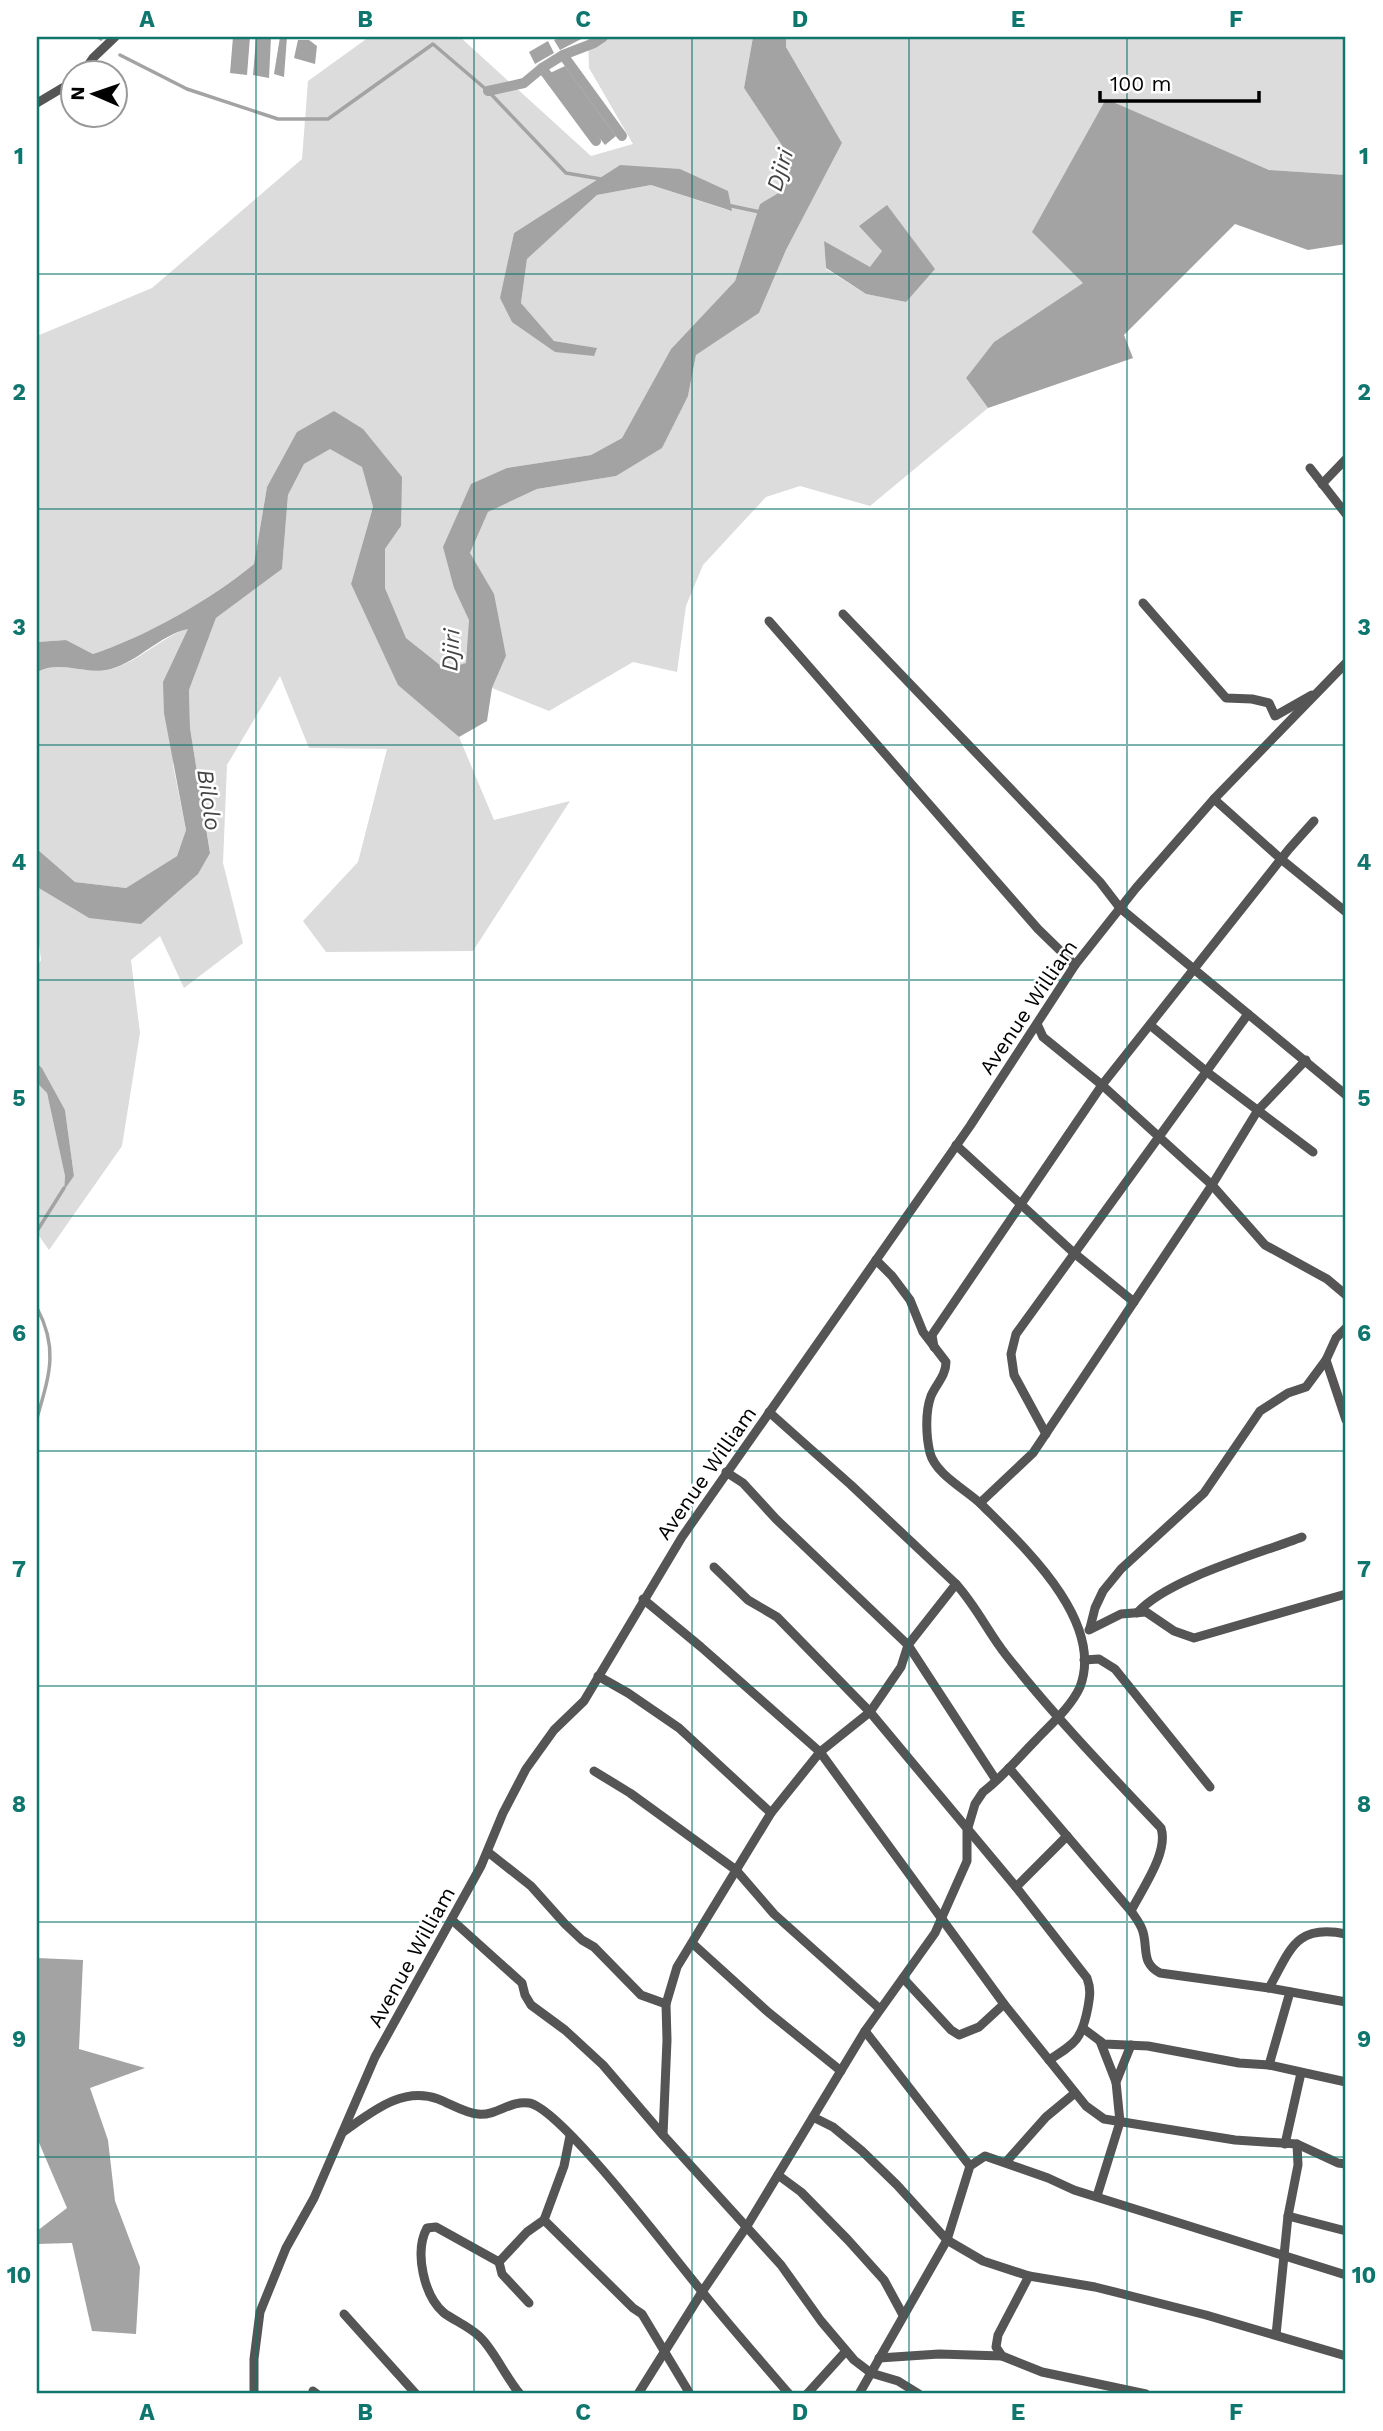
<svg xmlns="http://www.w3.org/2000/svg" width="1383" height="2431" viewBox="0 0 1383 2431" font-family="'Work Sans',sans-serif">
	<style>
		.green { fill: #dcdcdc; fill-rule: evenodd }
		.water { fill: #a3a3a3 }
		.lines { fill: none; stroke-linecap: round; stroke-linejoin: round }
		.stream { stroke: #a3a3a3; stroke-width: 3.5 }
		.canal { stroke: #a3a3a3; stroke-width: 10 }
		.street { stroke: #555; stroke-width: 9 }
		.grid { fill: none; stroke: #0f766e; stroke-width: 2; stroke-opacity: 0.55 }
		.labels { text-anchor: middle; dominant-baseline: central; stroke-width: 5; stroke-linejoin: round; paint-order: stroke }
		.street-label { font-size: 21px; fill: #000; stroke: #fff }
		.water-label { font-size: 23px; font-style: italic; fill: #444; stroke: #fff }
		.neatline { fill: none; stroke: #0f766e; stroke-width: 2.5 }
		.grid-label { font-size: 23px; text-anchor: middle; font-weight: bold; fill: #0f766e }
	</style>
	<rect width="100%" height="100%" fill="#fff"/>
	<g class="green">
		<path d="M369 37H460L591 156 633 144 589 68 588 37H753L744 88 787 153 782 192 760 204 735 281 671 349 622 438 591 455 507 468 454 588 470 620 467 663 445 669 406 638 385 588V549L401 526 334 411 267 487 254 564C209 600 148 636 93 654L66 640 37 642V336L152 288 302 159 308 81ZM620 165 731 211 651 185 597 195 527 259 521 303 554 341 596 348 555 352 501 298 514 233Z"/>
		<path d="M786 37H1346V175L1269 170 1105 100 1083 283 994 342 966 378 988 408 870 506 800 486 766 497 703 565 686 606 677 672 633 662 549 711 492 688 506 656 470 553 488 512 537 489 616 476 688 396 696 355 759 313 786 250 842 143 786 47ZM824 241 870 268 882 251 906 302 866 294 826 269Z"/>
		<polygon points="330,448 362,466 373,507 351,584 398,684 459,737 494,820 570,801 473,951 326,952 303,921 358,862 387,749 309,748 280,676 227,765 223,863 243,943 184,988 160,936 131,960 140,1033 122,1146 49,1250 37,1233 37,1083 47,1093 65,1176 64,1188 74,1176 65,1110 42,1068 37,1063 37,967 41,960 37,928 37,887 89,918 210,852 190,728 189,690 216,618 282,569 288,495 304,464"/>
		<path d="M188 628 173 765 186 830 177 856 126 888 75 882 37 849V672C60 659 88 676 112 669 139 661 161 638 188 628Z"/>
	</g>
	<g class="water">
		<polygon points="233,37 250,37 247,75 230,73"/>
		<polygon points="271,37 269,78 253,75 256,39"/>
		<polygon points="280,37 287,37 284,77 274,74"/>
		<polygon points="560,37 585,37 560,50 554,40"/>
		<path d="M753 37H786V47L842 143 786 250 759 313 696 355 688 396 662 448 616 476 537 489 488 512 470 553 494 594 506 656 492 688 487 721 459 737 398 685 351 584 373 507 362 467 330 449 304 464 288 495 282 569 216 618 189 690 190 728 210 853 198 874 141 924 89 918 37 887V849L75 882 126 888 177 856 186 830 164 713 163 682 188 629C160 635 139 661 111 669 88 676 60 659 37 672V642L66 640 93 654C147 636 210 600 254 564L267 487 297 432 334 411 363 429 402 477 401 526 385 549V588L406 638 445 669 466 663 469 620 454 588 443 547 471 484 507 468 591 455 622 438 671 349 735 281 760 204 782 191 787 153 744 88Z"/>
		<polygon points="298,40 309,40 317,46 315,64 294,58"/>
		<polygon points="548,41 554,53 535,64 529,52"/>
		<polygon points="565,66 616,136 605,145 550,73"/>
		<polygon points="1106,99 1269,170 1346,175 1346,244 1308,250 1235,224 1124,335 1133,358 988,408 966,378 994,342 1083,283 1032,232"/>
		<polygon points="620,165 680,169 728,191 732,211 651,185 597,195 527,259 521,303 554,341 597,348 594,356 555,352 512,322 500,298 514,233"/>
		<polygon points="887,205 935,269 906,302 866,294 826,268 824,241 870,267 882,251 859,226"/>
		<polygon points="37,1063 42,1068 65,1110 74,1176 64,1190 65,1176 47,1093 37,1083"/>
		<polygon points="37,1958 83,1960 79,2049 145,2068 90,2088 108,2140 115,2201 140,2267 136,2334 92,2331 72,2243 37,2244 37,2231 67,2208 37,2138"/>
	</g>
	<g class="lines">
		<g class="stream">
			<polyline points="98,37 101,39"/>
			<polyline points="120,55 187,89 278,119 328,119 433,44 488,91 566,173 601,179"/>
			<polyline points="727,205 760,212"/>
			<polyline points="37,1231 64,1188"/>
			<path d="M37 1308C59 1349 49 1376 37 1418"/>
		</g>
		<g class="canal">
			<polyline points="563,55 622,136"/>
			<polyline points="542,68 596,141"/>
			<polyline points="488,91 524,83 542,68 563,55 594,43 603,37"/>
		</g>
		<g class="street">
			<polyline points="82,74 93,58 115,37"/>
			<polyline points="37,103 74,81"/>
			<polyline points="1310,468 1346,514"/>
			<polyline points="1322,484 1346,459"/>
			<polyline points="1143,603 1226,698 1252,699 1269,703 1275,716 1312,695"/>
			<polyline points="843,614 1100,882 1120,908 1346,1095"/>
			<polyline points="769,621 1038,929 1075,965"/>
			<polyline points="1214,799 1281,859 1346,912"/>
			<polyline points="1037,1024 1043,1037 1102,1085 1212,1185 1265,1245 1327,1279 1346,1295"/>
			<polyline points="1150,1025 1207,1072 1313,1152"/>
			<polyline points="956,1145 1074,1253 1134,1302"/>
			<polyline points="934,1347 932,1335 934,1332 1102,1085 1289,849 1314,821"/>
			<polyline points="1326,1360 1346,1420"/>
			<path d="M769 1412 851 1485 956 1584C976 1606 988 1632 1006 1655 1054 1716 1108 1772 1161 1828 1169 1852 1142 1889 1131 1911 1135 1917 1141 1924 1143 1932 1148 1949 1141 1963 1160 1973L1269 1988 1346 2002"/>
			<polyline points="1046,1434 1014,1375 1011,1354 1016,1334 1248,1014"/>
			<polyline points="726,1472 743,1483 776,1519 908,1645 996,1780"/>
			<polyline points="980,1503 1033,1453 1212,1185 1258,1110 1306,1060"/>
			<path d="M714 1567 748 1600 777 1617 870 1712 1016 1887 1087 1978C1091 1989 1090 1995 1088 2007 1082 2039 1076 2043 1049 2060"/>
			<polyline points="643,1599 701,1647 820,1752 1004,2004 1086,2106 1104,2119 1235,2140 1297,2144 1338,2163 1346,2164"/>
			<path d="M1137 1613C1167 1579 1258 1554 1302 1537"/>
			<polyline points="1090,1628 1095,1608 1103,1591 1121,1569 1204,1493 1260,1411 1288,1393 1306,1387 1326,1360 1336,1338 1346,1328"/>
			<polyline points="1089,1630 1121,1614 1146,1612 1174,1631 1194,1638 1346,1594"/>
			<polyline points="1084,1660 1099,1659 1115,1669 1210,1787"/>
			<polyline points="598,1676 628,1693 679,1728 771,1813"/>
			<polyline points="1009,1768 1131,1911"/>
			<polyline points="594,1771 630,1793 736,1870 774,1914 880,2009"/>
			<polyline points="488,1852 531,1886 565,1924 582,1940 594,1947 641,1995 666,2004"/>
			<polyline points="1016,1887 1067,1836"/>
			<polyline points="452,1920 522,1983 525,1995 531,2005 565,2030 603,2065 663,2135 781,2265 821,2321 854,2360 871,2373 898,2381 919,2394"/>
			<polyline points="692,1943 768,2012 841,2071"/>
			<polyline points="903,1978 951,2030 959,2035 979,2027 1004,2004"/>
			<path d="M1269 1988C1290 1951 1295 1923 1346 1934"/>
			<polyline points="1084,2029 1104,2044 1148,2046 1239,2063 1269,2065 1346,2082"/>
			<polyline points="865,2031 970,2166"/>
			<polyline points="1100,2041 1116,2082"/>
			<polyline points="1269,2065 1290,1992"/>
			<polyline points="813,2117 833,2127 862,2151 897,2185 947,2240 983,2261 1029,2276 1095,2287 1206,2315 1346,2356"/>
			<path d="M343 2132C372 2112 402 2086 438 2099 451 2104 465 2113 478 2114 497 2116 510 2100 529 2103 561 2108 673 2257 700 2289 729 2325 759 2359 789 2394"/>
			<polyline points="663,2135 667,2040 666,2004 677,1967 771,1813 820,1752 870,1712 901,1667 908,1645 956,1584"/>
			<polyline points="570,2136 564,2166 544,2220 633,2308 642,2314 690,2394"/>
			<polyline points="1285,2144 1301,2073"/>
			<polyline points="1006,2162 1046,2117 1075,2093"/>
			<polyline points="778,2175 801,2192 848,2240 884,2280 903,2315"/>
			<polyline points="1097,2196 1120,2122 1116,2082 1131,2045"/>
			<polyline points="1288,2216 1346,2231"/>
			<path d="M499 2262 436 2227 427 2228C414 2252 424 2296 444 2313 455 2321 470 2327 480 2337 494 2350 506 2378 520 2394"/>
			<polyline points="529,2303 502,2274 499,2262 527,2232 544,2220"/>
			<polyline points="344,2314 416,2394"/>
			<polyline points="1276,2335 1288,2216 1298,2165 1297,2144"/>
			<polyline points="1002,2356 996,2347 998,2335 1029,2276"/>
			<polyline points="879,2358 939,2354 1002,2356 1042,2372 1146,2394"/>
			<polyline points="313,2391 317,2394"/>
			<polyline points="254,2394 254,2359 260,2312 286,2248 314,2198 375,2057 481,1866 503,1813 526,1769 554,1730 584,1701 682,1537 970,1126 1075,965 1136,888 1214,799 1346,663"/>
			<path d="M638 2394 702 2292 747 2226 865 2031 935 1933 967 1861V1831L975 1804 983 1792C1003 1777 1019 1757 1036 1740 1051 1724 1071 1707 1080 1687 1105 1621 1024 1547 982 1505 967 1490 936 1475 930 1453 926 1436 925 1412 931 1396 936 1384 946 1376 946 1362L923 1332 910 1300 892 1276 876 1260"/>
			<polyline points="807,2394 846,2351"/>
			<polyline points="859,2394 947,2240 970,2166 985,2156 1048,2178 1074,2190 1346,2275"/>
		</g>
	</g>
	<path class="grid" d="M256 37V2394M474 37V2394M692 37V2394M909 37V2394M1127 37V2394M37 274H1346M37 509H1346M37 745H1346M37 980H1346M37 1216H1346M37 1451H1346M37 1686H1346M37 1922H1346M37 2157H1346"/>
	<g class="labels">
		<g class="street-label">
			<text transform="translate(1028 1007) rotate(-56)">Avenue William</text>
			<text transform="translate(706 1473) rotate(-55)">Avenue William</text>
			<text transform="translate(411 1957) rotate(-61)">Avenue William</text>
		</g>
		<g class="water-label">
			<text transform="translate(780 170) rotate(-73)">Djiri</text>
			<text transform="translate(451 650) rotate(-87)">Djiri</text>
			<text transform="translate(209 800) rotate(82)">Bilolo</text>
		</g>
	</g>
	<rect width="1383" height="2431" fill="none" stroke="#ffffff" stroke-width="77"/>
	<g transform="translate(94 94) rotate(272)"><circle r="33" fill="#ffffff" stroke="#999999" stroke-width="2"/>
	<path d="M0-5L12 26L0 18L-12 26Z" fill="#000000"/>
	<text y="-10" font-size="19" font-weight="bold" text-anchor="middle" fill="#000000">N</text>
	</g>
	<path d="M1100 91v10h159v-10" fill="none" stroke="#000000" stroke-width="3.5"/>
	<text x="1110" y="91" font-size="21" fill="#000000" stroke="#ffffff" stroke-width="5" paint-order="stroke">100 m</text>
	<rect x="38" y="38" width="1306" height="2354" class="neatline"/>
	<g class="grid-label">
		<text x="147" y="27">A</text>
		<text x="365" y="27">B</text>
		<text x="583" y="27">C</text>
		<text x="800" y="27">D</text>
		<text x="1018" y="27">E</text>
		<text x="1236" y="27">F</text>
		<text x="19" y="164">1</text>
		<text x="1364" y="164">1</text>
		<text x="19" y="400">2</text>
		<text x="1364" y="400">2</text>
		<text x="19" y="635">3</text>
		<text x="1364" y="635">3</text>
		<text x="19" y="870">4</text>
		<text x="1364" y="870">4</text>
		<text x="19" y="1106">5</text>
		<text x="1364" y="1106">5</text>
		<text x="19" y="1341">6</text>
		<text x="1364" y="1341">6</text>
		<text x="19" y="1577">7</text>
		<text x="1364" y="1577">7</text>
		<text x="19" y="1812">8</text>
		<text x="1364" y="1812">8</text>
		<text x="19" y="2047">9</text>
		<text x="1364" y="2047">9</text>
		<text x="19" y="2283">10</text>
		<text x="1364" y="2283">10</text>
		<text x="147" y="2420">A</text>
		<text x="365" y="2420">B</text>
		<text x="583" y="2420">C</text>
		<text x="800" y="2420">D</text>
		<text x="1018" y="2420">E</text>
		<text x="1236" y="2420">F</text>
	</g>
</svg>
